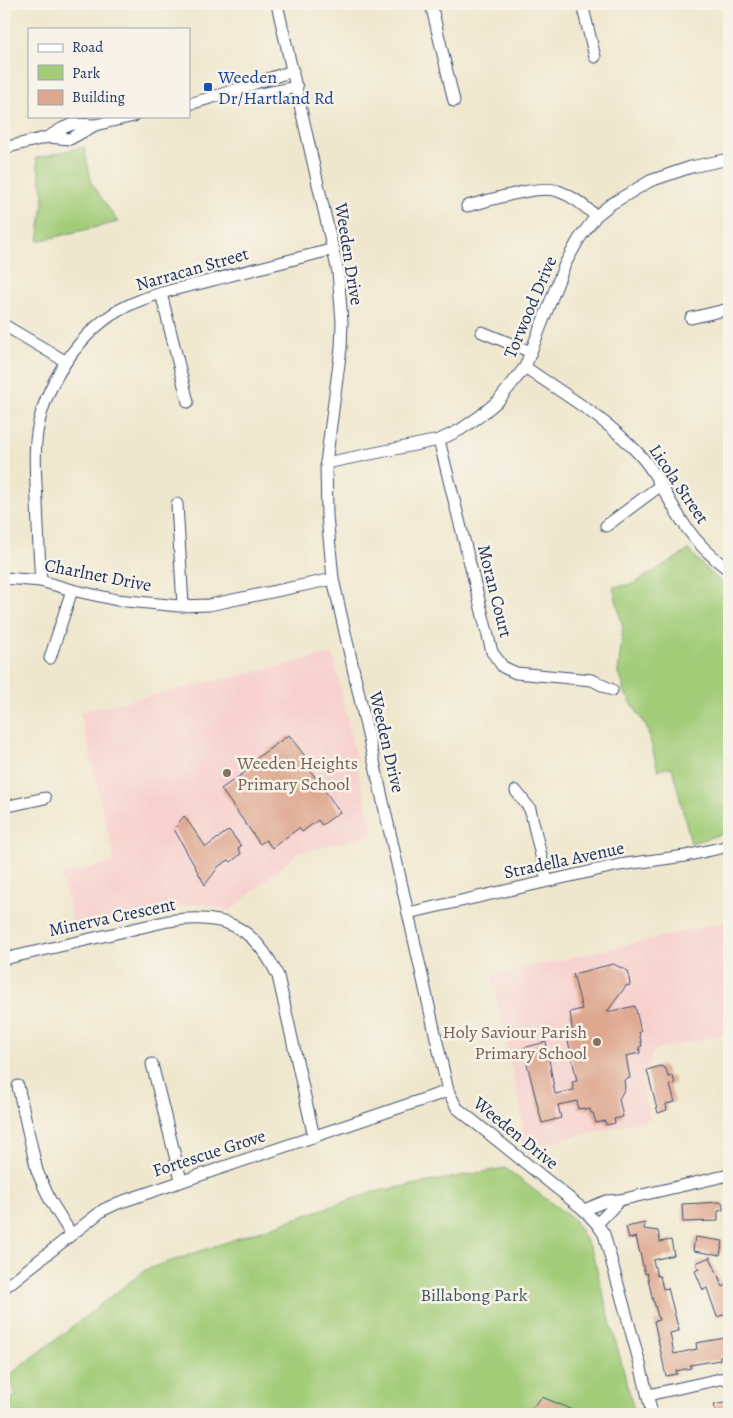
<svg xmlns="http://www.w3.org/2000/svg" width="733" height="1418" viewBox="0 0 733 1418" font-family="Alegreya,serif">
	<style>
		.built { fill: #f7d0cd }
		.green { fill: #a2cc78; stroke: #5e7e6b }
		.building { fill: #dea78f }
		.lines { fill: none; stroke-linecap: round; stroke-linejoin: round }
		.minor-casing { stroke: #3b4b6f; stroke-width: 13 }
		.minor { stroke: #fff; stroke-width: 11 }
		.transit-dot { fill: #1a4fb4; stroke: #f7f3e8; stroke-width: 2 }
		.education-dot { fill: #8d6e63; stroke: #f7f3e8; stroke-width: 2 }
		.labels { text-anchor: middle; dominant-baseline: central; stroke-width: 5; stroke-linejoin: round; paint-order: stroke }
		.transit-label { font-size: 18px; fill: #164399; stroke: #f7f3e8; text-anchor: start }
		.street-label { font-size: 18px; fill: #1b2f5e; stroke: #f7f3e8 }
		.education-label { font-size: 18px; fill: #785e54; stroke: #f7f3e8; text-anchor: start }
		.park-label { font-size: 18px; fill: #3d5664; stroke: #f7f3e8 }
	</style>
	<rect width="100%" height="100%" fill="#f7f3e8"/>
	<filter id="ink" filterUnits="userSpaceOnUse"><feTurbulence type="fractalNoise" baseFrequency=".02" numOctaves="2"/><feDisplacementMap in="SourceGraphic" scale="10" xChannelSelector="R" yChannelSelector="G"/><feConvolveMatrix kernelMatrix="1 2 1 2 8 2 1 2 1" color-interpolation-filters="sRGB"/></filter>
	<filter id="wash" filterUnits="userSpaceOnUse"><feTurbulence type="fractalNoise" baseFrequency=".0096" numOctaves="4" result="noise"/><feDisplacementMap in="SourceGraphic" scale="20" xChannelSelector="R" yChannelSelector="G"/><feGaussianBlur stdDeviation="1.12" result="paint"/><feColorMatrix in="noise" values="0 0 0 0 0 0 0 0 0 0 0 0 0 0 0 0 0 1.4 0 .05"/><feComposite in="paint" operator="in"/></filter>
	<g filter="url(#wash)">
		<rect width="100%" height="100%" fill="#efe7cd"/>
		<g class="built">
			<polygon points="333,654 373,835 299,852 230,911 214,906 192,904 175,906 75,930 61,875 115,862 80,712"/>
			<polygon points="729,921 729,1031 724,1034 654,1051 641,1083 651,1119 529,1147 514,1135 524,1127 492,976"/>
		</g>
		<g class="green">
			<polygon points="84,147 92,184 118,222 38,241 44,196 36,158"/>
			<polygon points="689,550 705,568 729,588 729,832 691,843 672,767 658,770 647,728 623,690 623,684 618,673 623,628 613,587 633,584"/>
			<polygon points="505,1168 574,1220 592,1252 635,1414 4,1414 4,1400 16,1396 10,1375 145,1270 373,1192"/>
		</g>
		<g id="blocks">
			<g class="building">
				<polygon points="289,735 310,763 307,766 340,812 322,825 318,820 302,832 299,828 272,848 266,840 260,844 221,789 254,766 251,762"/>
				<polygon points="184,816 206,847 229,830 241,846 238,848 241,854 231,862 229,860 219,866 205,885 174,829"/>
				<polygon points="613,964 628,971 630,985 626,986 607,1012 635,1006 641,1032 639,1032 642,1046 639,1047 640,1053 626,1056 630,1078 624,1080 625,1088 619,1099 623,1117 614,1119 615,1123 606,1125 605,1121 596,1123 593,1113 591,1113 590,1109 585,1110 584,1108 578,1109 577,1101 558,1105 561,1118 542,1123 523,1048 546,1042 555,1094 574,1090 572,1082 577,1081 567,1036 573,1035 570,1012 582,1009 573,974"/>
				<polygon points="661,1066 666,1069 668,1077 673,1076 675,1084 670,1085 675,1102 666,1104 667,1110 658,1113 647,1070"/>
				<polygon points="722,1202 723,1210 718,1211 718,1221 683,1222 682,1204"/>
				<polygon points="645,1223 644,1229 658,1231 660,1242 671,1240 674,1255 653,1260 657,1276 660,1276 663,1289 668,1288 679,1331 670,1333 674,1354 697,1349 696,1343 725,1338 728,1354 720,1356 720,1360 690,1365 691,1368 676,1371 677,1374 666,1376 654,1321 659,1320 654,1302 653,1302 647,1273 645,1274 636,1237 629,1239 626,1227"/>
				<polygon points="695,1237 723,1241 720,1255 693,1251"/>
				<polygon points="710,1257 723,1287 729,1284 729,1313 717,1317 707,1288 703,1290 695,1271 699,1269 696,1263"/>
				<polygon points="542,1397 583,1414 526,1414"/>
				<polygon points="729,1402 729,1414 716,1414 714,1405"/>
			</g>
		</g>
	</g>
	<g filter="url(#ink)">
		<use href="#blocks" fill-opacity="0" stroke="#3b4b6f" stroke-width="1"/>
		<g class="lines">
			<g class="minor-casing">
				<g id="minor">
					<polyline points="277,4 338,272 342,322 341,348 326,463 327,516 333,579 448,1091 457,1108 584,1210 597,1224 604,1234 640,1364 652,1414"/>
					<polyline points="431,4 454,101"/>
					<polyline points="582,4 595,57"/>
					<polyline points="224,97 251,96 297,87"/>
					<path d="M189 104C224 95 258 81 293 71"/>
					<polyline points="48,137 70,139 95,125"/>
					<polyline points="4,148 48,137 63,128 73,124 95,125 134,116"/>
					<path d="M467 206C488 201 539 184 558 191 573 196 584 206 596 216"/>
					<polyline points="161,293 188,402"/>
					<polyline points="691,318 729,309"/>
					<polyline points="4,325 65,361"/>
					<polyline points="482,332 531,352"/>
					<path d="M525 367C563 394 606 418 638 453 658 474 669 503 686 527 698 544 713 558 729 570"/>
					<polyline points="439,440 492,652 503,667 516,673 592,680 612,690"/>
					<polyline points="326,463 439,440 460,430 480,416 499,400 525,367 565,264 579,239 596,216 611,204 650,181 691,167 729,159"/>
					<polyline points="177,504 183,606"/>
					<polyline points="606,526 661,485"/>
					<polyline points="4,578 41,581 72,590 117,600 179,606 209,605 333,579"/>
					<path d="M41 581C39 555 38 528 37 502 36 481 34 461 36 441 41 388 80 328 129 305 154 293 182 288 209 281 250 270 292 260 334 249"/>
					<polyline points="50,658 72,590"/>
					<polyline points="516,791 530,809 547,881"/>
					<polyline points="4,807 45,798"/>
					<polyline points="408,913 619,865 685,856 729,846"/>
					<path d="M4 959 168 921C223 913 253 924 278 976L314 1137"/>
					<polyline points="152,1064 181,1180"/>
					<polyline points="18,1086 37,1171 50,1200 71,1234"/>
					<polyline points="584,1210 606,1201 620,1200 729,1175"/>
					<polyline points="597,1224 620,1200"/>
					<polyline points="4,1288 103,1210 118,1203 448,1091"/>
					<polyline points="648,1395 729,1377"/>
				</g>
			</g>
			<use href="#minor" class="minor"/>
		</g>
	</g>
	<rect class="transit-dot" x="203" y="82" width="10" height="10" rx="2.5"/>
	<g class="education-dot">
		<circle cx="227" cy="773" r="5"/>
		<circle cx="597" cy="1042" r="5"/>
	</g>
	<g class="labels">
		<g class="transit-label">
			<text x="218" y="77">Weeden<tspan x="218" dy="21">Dr/Hartland Rd</tspan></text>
		</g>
		<g class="street-label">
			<text transform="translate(349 254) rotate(81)">Weeden Drive</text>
			<text transform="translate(192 269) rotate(-16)">Narracan Street</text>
			<text transform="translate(530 307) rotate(-67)">Torwood Drive</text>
			<text transform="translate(679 484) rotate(56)">Licola Street</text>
			<text transform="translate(98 575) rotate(11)">Charlnet Drive</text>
			<text transform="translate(495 591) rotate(76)">Moran Court</text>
			<text transform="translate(387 742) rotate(77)">Weeden Drive</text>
			<text transform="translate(564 860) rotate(-12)">Stradella Avenue</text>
			<text transform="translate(112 917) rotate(-12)">Minerva Crescent</text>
			<text transform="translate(516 1133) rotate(39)">Weeden Drive</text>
			<text transform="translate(209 1153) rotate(-18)">Fortescue Grove</text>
		</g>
		<g class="education-label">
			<text x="237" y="763">Weeden Heights<tspan x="237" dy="21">Primary School</tspan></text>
			<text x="587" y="1032" text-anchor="end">Holy Saviour Parish<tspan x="587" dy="21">Primary School</tspan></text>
		</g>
		<g class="park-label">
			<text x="474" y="1295">Billabong Park</text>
		</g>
	</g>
	<rect width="733" height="1418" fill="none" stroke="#f7f3e8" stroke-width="20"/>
	<rect x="28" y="28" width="162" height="90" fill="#f7f3e8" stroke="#9fa5b1"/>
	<rect x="38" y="44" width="25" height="8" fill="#ffffff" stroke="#9fa5b1"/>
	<text x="72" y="52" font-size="15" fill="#1b2f5e">Road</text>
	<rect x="38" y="65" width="25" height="15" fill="#a2cc78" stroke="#9fa5b1"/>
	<text x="72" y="78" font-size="15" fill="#1b2f5e">Park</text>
	<rect x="38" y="90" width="25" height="15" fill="#dea78f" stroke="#9fa5b1"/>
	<text x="72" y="102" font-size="15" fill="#1b2f5e">Building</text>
</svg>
